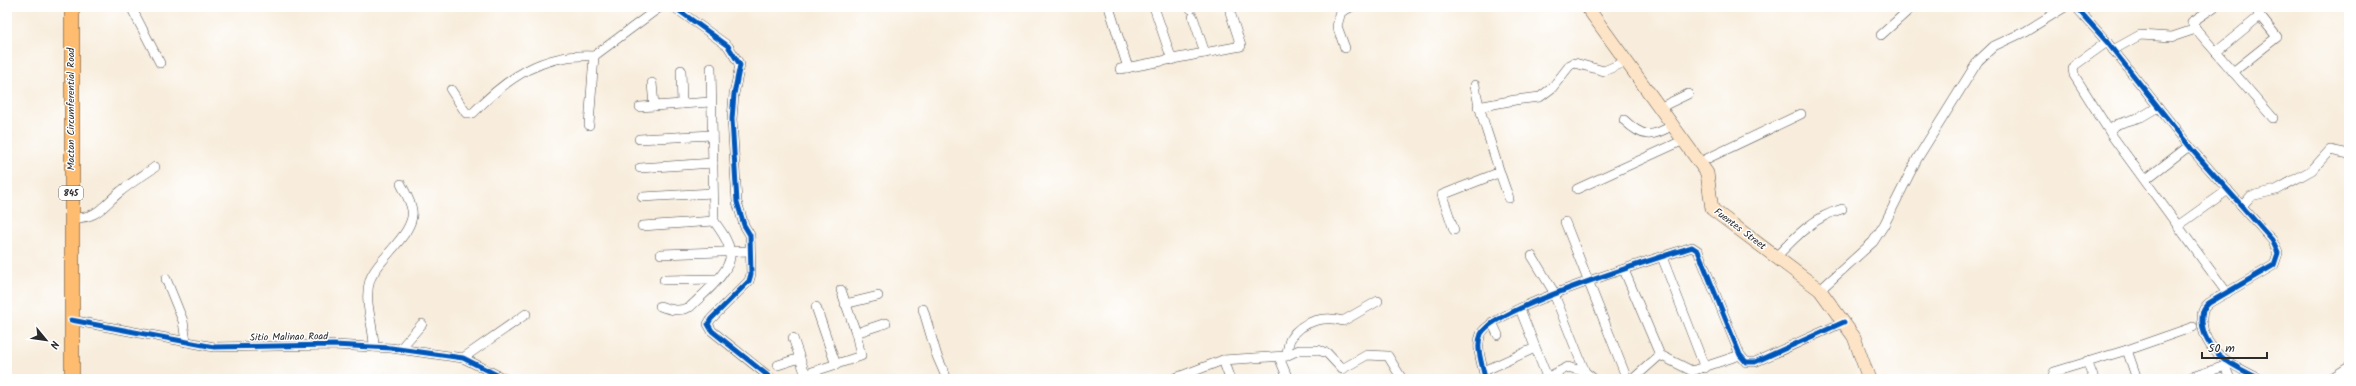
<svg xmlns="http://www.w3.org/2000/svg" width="2356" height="386" viewBox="0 0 2356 386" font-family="Kalam,sans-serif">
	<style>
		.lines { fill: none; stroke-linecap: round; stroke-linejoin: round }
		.street-casing { stroke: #4a4846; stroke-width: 10 }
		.secondary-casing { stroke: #4a4846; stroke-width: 14 }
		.primary-casing { stroke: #4a4846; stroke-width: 16 }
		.street { stroke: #fff; stroke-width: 9 }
		.secondary { stroke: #fee4c6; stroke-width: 13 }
		.primary { stroke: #fdbc70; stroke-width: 15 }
		.cycleway-casing { stroke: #fff; stroke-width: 8 }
		.cycleway { stroke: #0057b8; stroke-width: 5 }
		.labels { text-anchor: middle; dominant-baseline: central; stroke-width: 3; stroke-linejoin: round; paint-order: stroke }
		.shield { fill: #fff; stroke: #6b6b6b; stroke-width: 1 }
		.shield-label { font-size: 9px; font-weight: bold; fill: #2b2b2b }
		.street-label { font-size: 10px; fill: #2b2b2b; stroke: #fff }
	</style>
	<rect width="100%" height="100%" fill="#fff"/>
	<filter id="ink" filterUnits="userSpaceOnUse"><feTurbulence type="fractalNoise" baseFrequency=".025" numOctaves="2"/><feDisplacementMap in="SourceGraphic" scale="8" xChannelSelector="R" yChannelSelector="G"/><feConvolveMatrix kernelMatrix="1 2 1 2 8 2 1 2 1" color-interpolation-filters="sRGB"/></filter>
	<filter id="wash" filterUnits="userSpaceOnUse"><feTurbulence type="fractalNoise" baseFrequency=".012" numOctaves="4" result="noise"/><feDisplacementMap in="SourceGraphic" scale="16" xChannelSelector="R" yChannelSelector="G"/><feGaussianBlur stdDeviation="0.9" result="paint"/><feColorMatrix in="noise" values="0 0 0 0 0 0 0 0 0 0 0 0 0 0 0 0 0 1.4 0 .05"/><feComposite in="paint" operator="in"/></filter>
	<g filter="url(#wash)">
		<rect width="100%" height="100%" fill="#f8eddc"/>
	</g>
	<g filter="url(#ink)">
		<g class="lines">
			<g class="street-casing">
				<g id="street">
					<polyline points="131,7 160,63"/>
					<polyline points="674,7 728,46 740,65 734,94 732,119 737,202 744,225 750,235 751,274 749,281 711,319 708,324 712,331 772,379"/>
					<polyline points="1109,7 1128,68"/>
					<polyline points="1154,7 1172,60"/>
					<polyline points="1190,7 1191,9"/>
					<path d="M2076 7 2107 42 2193 151 2272 240 2278 253 2274 265 2209 303C2202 309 2202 313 2202 322 2205 355 2235 366 2260 379"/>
					<polyline points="2255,7 2260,16"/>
					<polyline points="1193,17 1205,53"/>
					<polyline points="2196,29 2192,22 2214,7"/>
					<polyline points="1881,35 1912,7"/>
					<polyline points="2107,42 2075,65 2073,69 2074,75 2113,137 2227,293"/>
					<polyline points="1345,48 1337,26 1341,12 1351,7"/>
					<polyline points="2113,50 2140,35 2172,37 2196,29 2273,118"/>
					<polyline points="2216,52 2260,16 2277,37 2233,72"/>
					<polyline points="1120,69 1241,46 1230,12"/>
					<polyline points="681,70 682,104"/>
					<polyline points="652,83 654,106"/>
					<path d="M1475 85C1478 109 1487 130 1494 154 1499 170 1503 183 1509 198"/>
					<path d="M451 90 466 113H473C508 77 543 53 594 56L660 7"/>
					<polyline points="640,107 710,102"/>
					<polyline points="1478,107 1515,100 1540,97 1552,88 1570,65 1575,63 1604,71 1627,61"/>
					<polyline points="1661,107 1688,94"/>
					<path d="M1624 120C1643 138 1651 138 1673 125"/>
					<polyline points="589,125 594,56"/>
					<polyline points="2109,130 2118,124 2141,117 2158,107"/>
					<polyline points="639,139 712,135"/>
					<polyline points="1700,162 1801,114"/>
					<polyline points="640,168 713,163"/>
					<polyline points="2145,180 2189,146"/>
					<polyline points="1577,189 1684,140"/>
					<polyline points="642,197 713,193"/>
					<polyline points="2242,206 2251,196 2276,190 2312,170 2330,150 2349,154"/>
					<path d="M71 218C99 219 103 205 121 191 132 182 144 175 155 167"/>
					<polyline points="1565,222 1627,379"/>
					<polyline points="2179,225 2228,190"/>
					<polyline points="642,226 714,221"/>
					<polyline points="1454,230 1442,195 1498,173"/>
					<polyline points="661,254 750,251"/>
					<polyline points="1532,256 1552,289 1585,372"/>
					<path d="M1777 256C1795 237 1815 216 1842 209"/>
					<polyline points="1662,257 1705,368"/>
					<polyline points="1624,270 1660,355"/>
					<polyline points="166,279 183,321 186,342"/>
					<polyline points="664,280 717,279"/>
					<polyline points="1820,290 1873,242 1884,225 1917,159 1978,61 1994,46 2026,31 2065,7"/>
					<polyline points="845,304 878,296"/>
					<path d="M660 306C671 310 679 312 690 307 703 294 734 270 730 251 728 239 720 230 714 221L711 68"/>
					<polyline points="816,307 836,365"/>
					<polyline points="923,309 937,356 947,379"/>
					<polyline points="1520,309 1547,377"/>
					<polyline points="71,320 214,347 334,345 391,348 463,358 505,379"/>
					<polyline points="1492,322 1498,335"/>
					<polyline points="856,333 886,323"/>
					<polyline points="793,338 807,379"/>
					<path d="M374 347C374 326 363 301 370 280 377 259 416 233 412 210 411 202 405 192 401 184"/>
					<polyline points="400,349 422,324"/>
					<polyline points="2127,350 2137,379"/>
					<path d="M1286 356C1288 351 1288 342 1291 338 1302 321 1325 315 1343 321L1378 301"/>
					<polyline points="1279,357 1288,379"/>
					<polyline points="463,358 526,314"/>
					<polyline points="1223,360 1230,379"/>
					<polyline points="2087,361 2094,379"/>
					<polyline points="778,365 800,358"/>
					<polyline points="1484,371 1535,348"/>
					<polyline points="806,374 861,356 856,333 841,290"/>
					<polyline points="1173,379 1223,360 1286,356 1299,350 1318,350 1327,353 1342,369 1367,355 1388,356 1402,379"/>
					<path d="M1485 379C1483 365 1475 348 1481 334 1493 308 1658 258 1692 247L1698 251 1740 355 1746 362H1755L1844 322"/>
					<polyline points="1544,379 1568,367 1585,372 1594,379"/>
					<polyline points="1633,379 1660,355 1692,371 1740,355"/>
					<polyline points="2052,379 2054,372 2127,350 2193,327"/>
					<polyline points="2186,379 2225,366 2230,379"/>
					<polyline points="2330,379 2349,367"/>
				</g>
			</g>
			<g class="secondary-casing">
				<polyline id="secondary" points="1587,7 1707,173 1712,209 1820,290 1854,337 1869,379"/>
			</g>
			<g class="primary-casing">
				<polyline id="primary" points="72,7 72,379"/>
			</g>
			<use href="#street" class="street"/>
			<use href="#secondary" class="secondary"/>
			<use href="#primary" class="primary"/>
			<g class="cycleway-casing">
				<g id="cycleway">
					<polyline points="674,7 728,46 740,65 734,94 732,119 737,202 744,225 750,235 751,274 749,281 711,319 708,324 712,331 772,379"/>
					<path d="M2076 7 2107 42 2193 151 2272 240 2278 253 2274 265 2209 303C2202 309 2202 313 2202 322 2205 355 2235 366 2260 379"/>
					<polyline points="71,320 214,347 334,345 391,348 463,358 505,379"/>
					<path d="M1485 379C1483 365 1475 348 1481 334 1493 308 1658 258 1692 247L1698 251 1740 355 1746 362H1755L1844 322"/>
				</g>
			</g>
			<use href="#cycleway" class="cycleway"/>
		</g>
	</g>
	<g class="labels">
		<rect class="shield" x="59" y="186" width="24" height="14" rx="3"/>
		<g class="shield-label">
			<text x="71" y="193">845</text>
		</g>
		<g class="street-label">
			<text transform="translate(71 109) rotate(-90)">Mactan Circumferential Road</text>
			<text transform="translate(1740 229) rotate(37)">Fuentes Street</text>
			<text transform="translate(289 337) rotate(-1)">Sitio Malinao Road</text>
		</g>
	</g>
	<rect width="2356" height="386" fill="none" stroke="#fff" stroke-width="24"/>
	<g transform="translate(46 340) rotate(119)" stroke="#ffffff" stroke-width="3" paint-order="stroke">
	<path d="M0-3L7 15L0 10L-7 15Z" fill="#2b2b2b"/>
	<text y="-6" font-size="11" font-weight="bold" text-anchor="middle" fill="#2b2b2b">N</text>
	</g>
	<path d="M2202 352v6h65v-6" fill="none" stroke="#2b2b2b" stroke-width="2"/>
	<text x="2208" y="352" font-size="12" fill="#2b2b2b" stroke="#ffffff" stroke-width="3" paint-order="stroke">50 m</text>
</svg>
